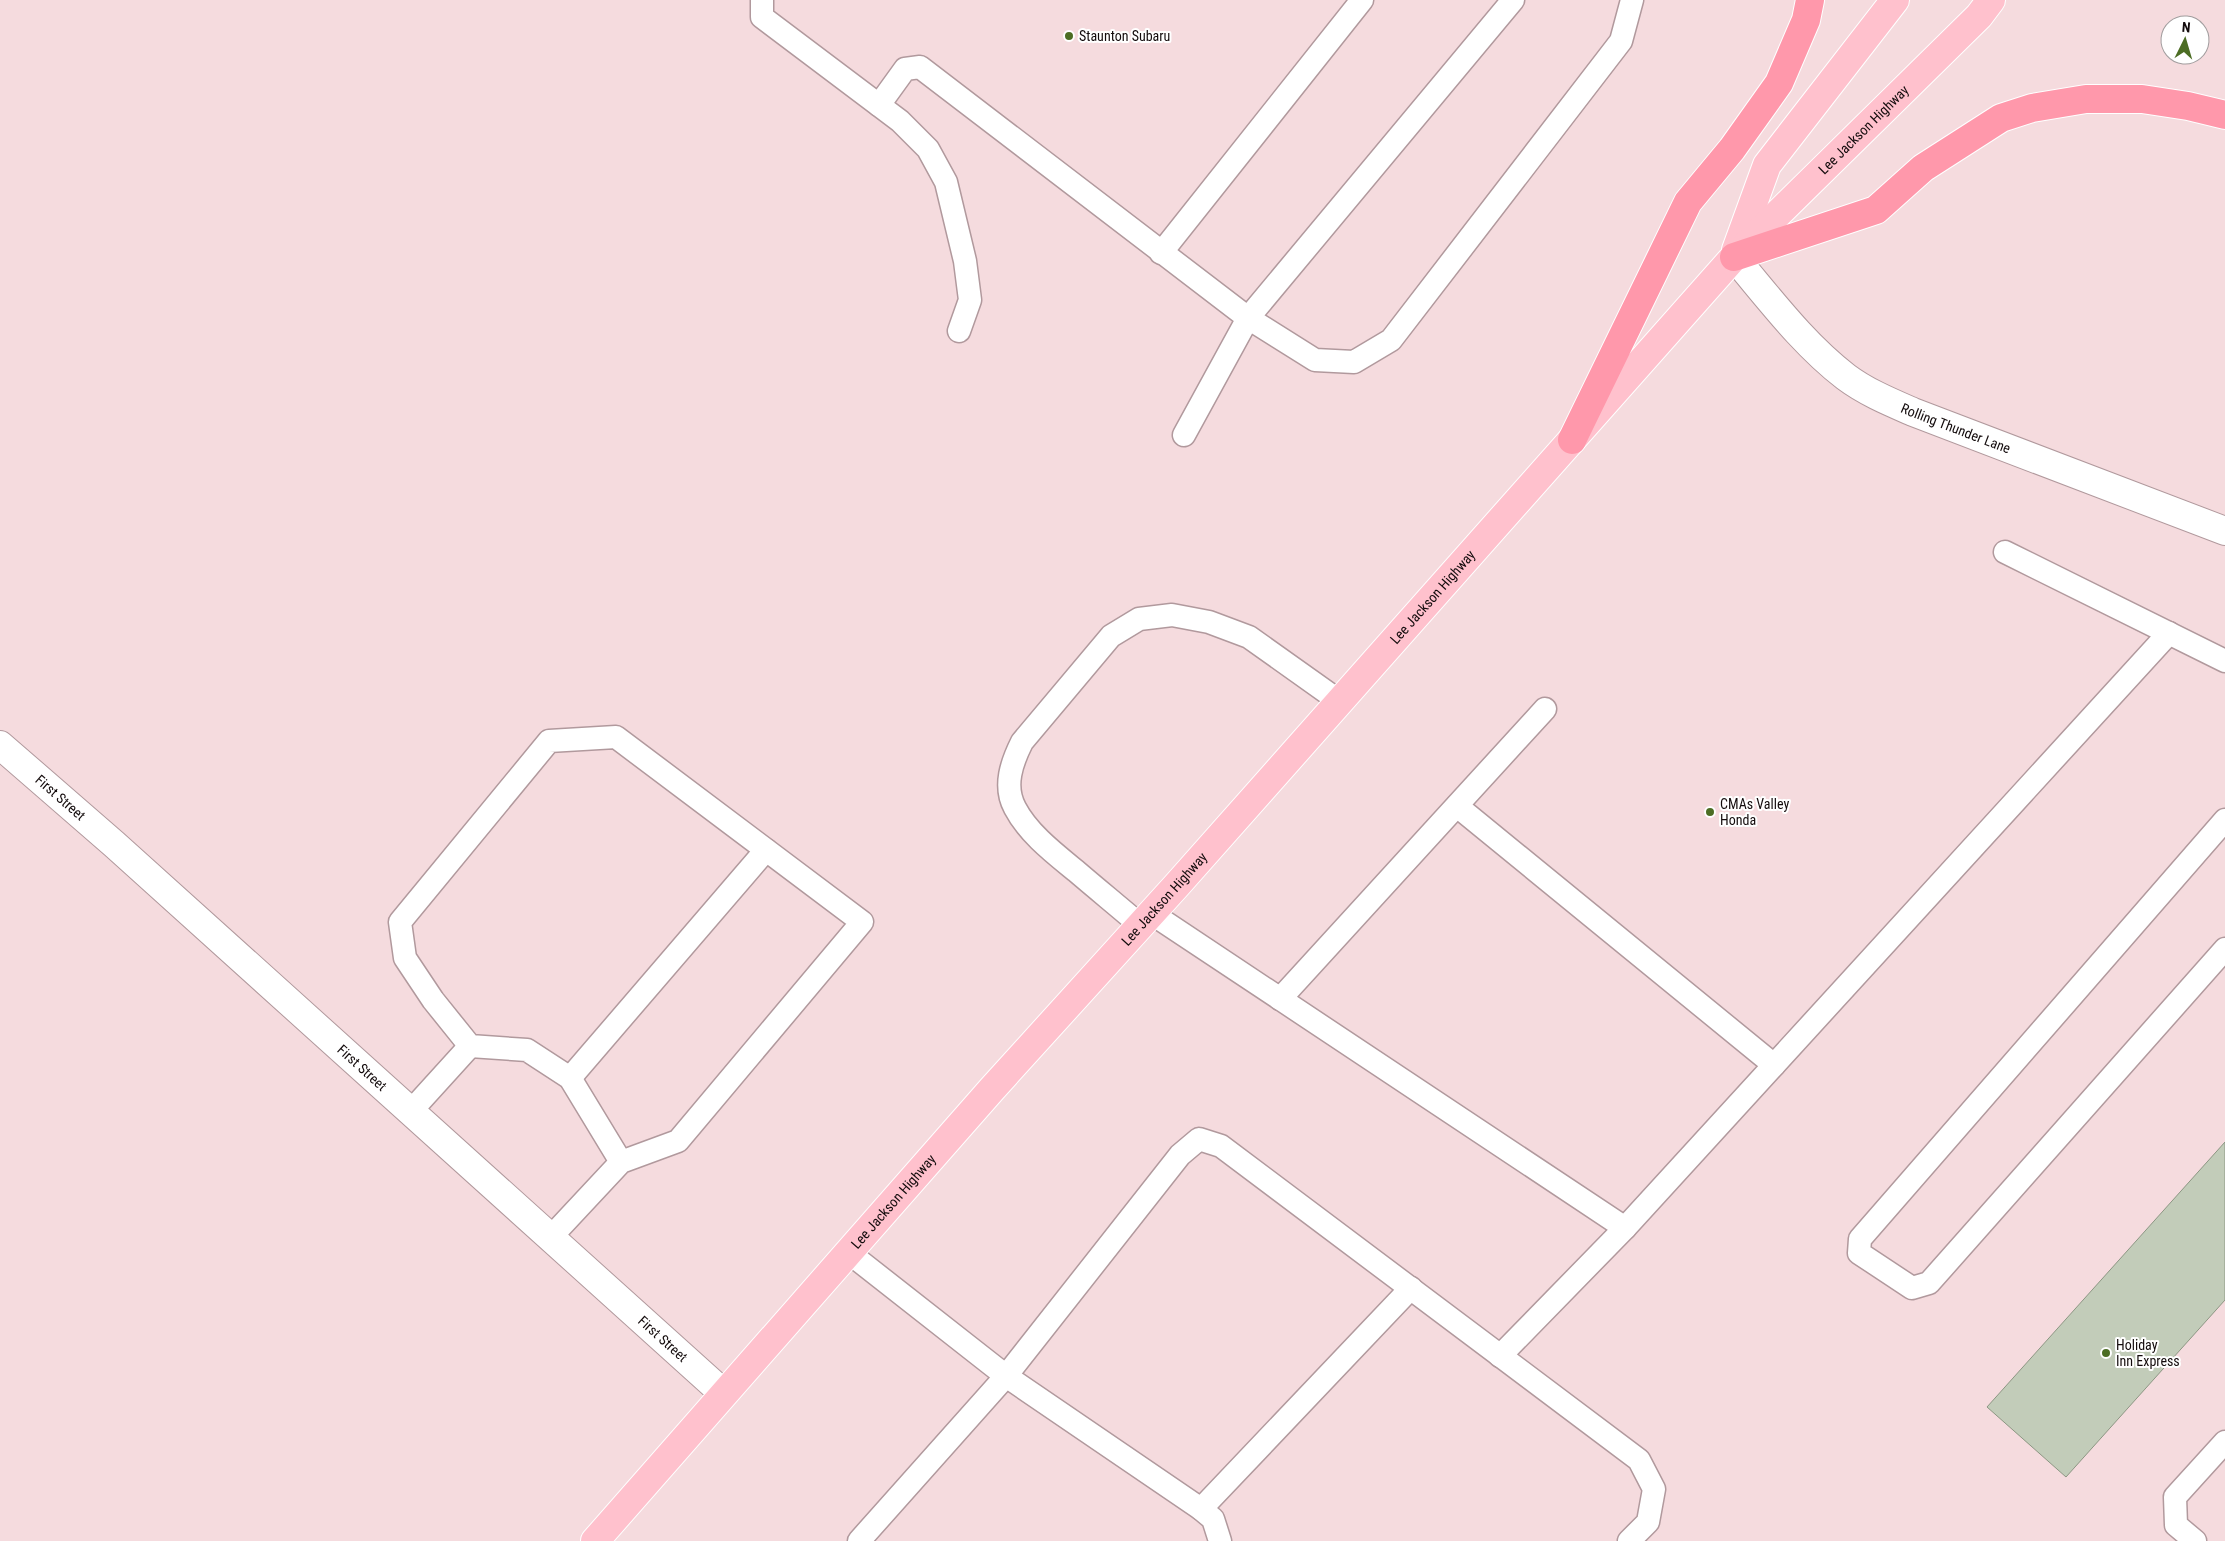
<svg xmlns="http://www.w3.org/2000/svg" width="2225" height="1541" viewBox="0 0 2225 1541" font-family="'Roboto Condensed',sans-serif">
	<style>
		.building { fill: #c2ccb9; stroke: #8c9683 }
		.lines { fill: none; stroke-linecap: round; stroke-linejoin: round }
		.lane-casing { stroke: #b1999d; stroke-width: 25 }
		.street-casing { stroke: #b1999d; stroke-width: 30 }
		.primary-casing { stroke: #fff; stroke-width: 30 }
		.highway-casing { stroke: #fff; stroke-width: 30 }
		.lane { stroke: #fff; stroke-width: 22 }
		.street { stroke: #fff; stroke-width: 28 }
		.primary { stroke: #ffc1cd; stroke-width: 28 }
		.highway { stroke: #ff98ab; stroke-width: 28 }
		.poi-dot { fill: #4c6d24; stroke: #fff; stroke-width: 2 }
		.labels { text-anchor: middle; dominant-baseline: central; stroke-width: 4; stroke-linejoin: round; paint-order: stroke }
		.poi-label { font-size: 14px; fill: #130b0c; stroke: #fff; text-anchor: start }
		.street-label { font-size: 14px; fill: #130b0c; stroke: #fff }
	</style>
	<rect width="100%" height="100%" fill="#f5dbde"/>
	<polygon class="building" points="2225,1142 2225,1300 2066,1477 1987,1407"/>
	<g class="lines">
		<g class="lane-casing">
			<g id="lane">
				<polyline points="762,0 762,17 900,121 928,149 946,182 965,261 970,300 959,331"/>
				<polyline points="879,105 905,69 920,67 1248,318 1315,360 1354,362 1391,340 1621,41 1632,0"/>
				<polyline points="1161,253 1362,0"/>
				<polyline points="1184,435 1248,318 1513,0"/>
				<polyline points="2005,552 2225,661"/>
				<polyline points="1457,806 1774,1065"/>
				<polyline points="2225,820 1860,1239 1859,1253 1912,1288 1929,1283 2225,949"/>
				<polyline points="1151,913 1625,1228"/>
				<path d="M1140 925C1119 907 1097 889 1076 871 1054 853 1028 833 1015 808 1003 786 1012 762 1022 742L1111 636 1139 619 1172 615 1209 622 1249 637 1339 701"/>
				<polyline points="1280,999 1545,709"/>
				<polyline points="570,1078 766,850"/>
				<polyline points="411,1111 470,1046"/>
				<polyline points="550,1238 621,1162 678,1141 862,922 616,737 549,741 400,922 405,958 433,1000 470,1046 527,1050 570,1078 621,1162"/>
				<polyline points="848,1252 1006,1376 1201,1509 1213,1519 1220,1541"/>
				<polyline points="1500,1356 1625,1228 2169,633"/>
				<polyline points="1201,1509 1411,1288"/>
				<polyline points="859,1541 1006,1376 1180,1155 1199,1139 1221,1146 1639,1460 1654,1489 1648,1522 1629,1541"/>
				<polyline points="2195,1541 2176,1525 2175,1497 2225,1442"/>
			</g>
		</g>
		<g class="street-casing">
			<g id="street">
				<path id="s1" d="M1734 257C1769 298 1802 343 1846 377 1866 392 1890 402 1913 412L2225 531"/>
				<path id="s2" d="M0 745 114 844 723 1393"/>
			</g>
		</g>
		<g class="primary-casing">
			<g id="primary">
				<polyline points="1736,250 1767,165 1895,0"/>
				<path id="s3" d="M595 1541 992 1089 1177 885 1734 257 1979 16 1991 0"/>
			</g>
		</g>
		<g class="highway-casing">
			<g id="highway">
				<polyline points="1734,257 1876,210 1923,168 2001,118 2032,108 2086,99 2142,99 2188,106 2225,115"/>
				<polyline points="1572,440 1688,202 1732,149 1779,83 1806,20 1810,0"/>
			</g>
		</g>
		<use href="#lane" class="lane"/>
		<use href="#street" class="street"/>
		<use href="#primary" class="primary"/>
		<use href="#highway" class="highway"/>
	</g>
	<g class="poi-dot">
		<circle cx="1069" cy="36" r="5"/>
		<circle cx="1710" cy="812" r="5"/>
		<circle cx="2106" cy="1353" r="5"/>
	</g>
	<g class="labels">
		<g class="poi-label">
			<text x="1079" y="36">Staunton Subaru</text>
			<text x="1720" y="804">CMAs Valley<tspan x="1720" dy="16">Honda</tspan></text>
			<text x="2116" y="1345">Holiday<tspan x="2116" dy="16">Inn Express</tspan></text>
		</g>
		<g class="street-label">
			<text stroke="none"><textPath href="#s3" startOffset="1898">Lee Jackson Highway</textPath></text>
			<text stroke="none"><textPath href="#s1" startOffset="286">Rolling Thunder Lane</textPath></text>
			<text stroke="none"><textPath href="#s3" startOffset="1262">Lee Jackson Highway</textPath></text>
			<text stroke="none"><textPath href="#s2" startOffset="80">First Street</textPath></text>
			<text stroke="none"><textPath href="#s3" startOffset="858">Lee Jackson Highway</textPath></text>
			<text stroke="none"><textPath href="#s2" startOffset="485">First Street</textPath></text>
			<text stroke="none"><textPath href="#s3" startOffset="452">Lee Jackson Highway</textPath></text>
			<text stroke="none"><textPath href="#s2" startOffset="890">First Street</textPath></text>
		</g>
	</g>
	<g transform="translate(2185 40) rotate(5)"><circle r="24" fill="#ffffff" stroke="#a19d9e"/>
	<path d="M0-4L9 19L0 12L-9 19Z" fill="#4c6d24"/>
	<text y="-8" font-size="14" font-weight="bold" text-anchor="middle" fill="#130b0c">N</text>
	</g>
</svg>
